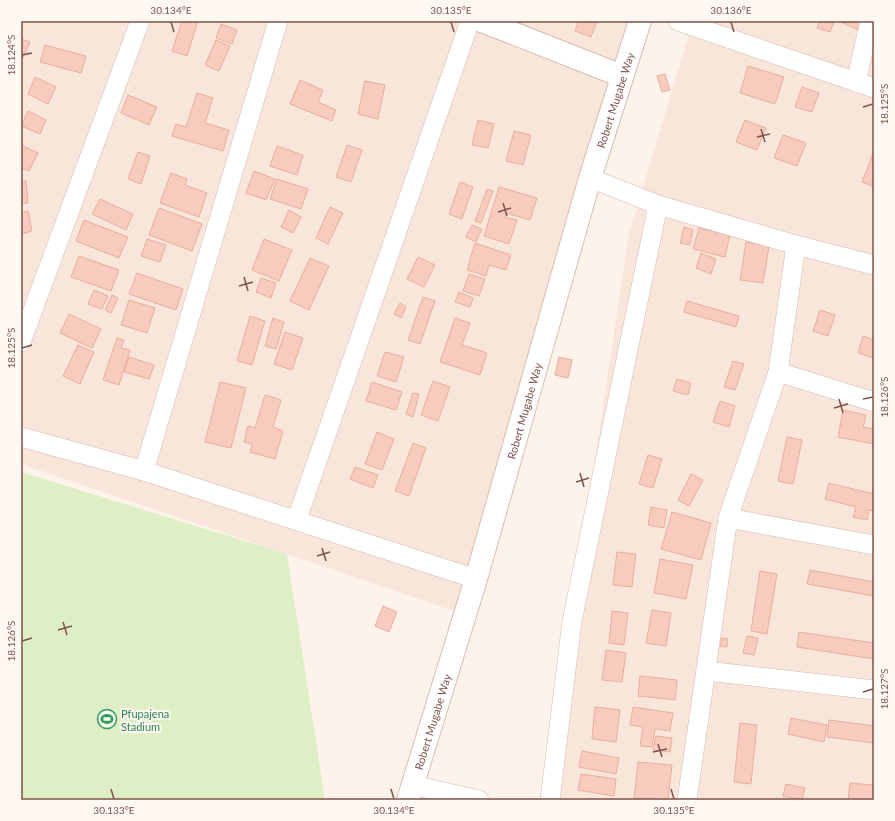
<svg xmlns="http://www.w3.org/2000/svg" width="895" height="821" viewBox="0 0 895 821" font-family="Lato,sans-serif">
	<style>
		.residential { fill: #f9e6da }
		.green { fill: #deefc6 }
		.building { fill: #f7cbbe; stroke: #ebad9d }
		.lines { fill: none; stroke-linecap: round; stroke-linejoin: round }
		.street-casing { stroke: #d5b9b0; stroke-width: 20 }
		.secondary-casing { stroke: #dbbbaf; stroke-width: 24 }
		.street { stroke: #fff; stroke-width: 19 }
		.secondary { stroke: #fff; stroke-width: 22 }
		.ticks { fill: none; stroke: #7d5249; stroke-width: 1.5 }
		.labels { text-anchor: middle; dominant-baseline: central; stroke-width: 4; stroke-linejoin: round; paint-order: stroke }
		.street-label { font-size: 11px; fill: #7d5249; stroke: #fff8f2 }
		.leisure-label { font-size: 11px; fill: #27864d; stroke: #fff8f2; text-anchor: start }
		.neatline { fill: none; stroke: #7d5249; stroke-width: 1.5 }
		.ticks-label { font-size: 10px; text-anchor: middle; fill: #7d5249 }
	</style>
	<rect width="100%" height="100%" fill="#fef3ea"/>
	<g class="residential">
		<polygon points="21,21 640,21 454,611 21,464"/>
		<polygon points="693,21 874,21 874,800 544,800 629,233"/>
	</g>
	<polygon class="green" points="21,472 287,554 325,800 21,800"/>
	<g class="building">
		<polygon points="182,21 198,21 187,56 172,51"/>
		<polygon points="579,21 597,21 591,37 575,31"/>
		<polygon points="820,21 834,21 830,32 817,28"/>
		<polygon points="839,21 862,21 858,30"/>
		<polygon points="221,24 237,30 232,44 216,38"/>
		<polygon points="21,39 30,42 23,58 21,58"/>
		<polygon points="216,40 230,46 219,71 205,65"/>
		<polygon points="45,45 86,56 81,73 40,62"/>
		<polygon points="748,66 784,77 775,104 740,93"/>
		<polygon points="665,74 670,90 662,92 657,76"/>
		<polygon points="35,77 56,87 48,104 28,94"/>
		<polygon points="300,80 323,90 318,102 336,110 332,121 290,104"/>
		<polygon points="365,81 385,85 378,119 358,114"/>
		<polygon points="802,87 819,93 812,112 795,107"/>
		<polygon points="197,93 213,98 205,123 229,130 223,151 172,136 176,124 186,127"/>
		<polygon points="128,95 157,107 149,125 121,113"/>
		<polygon points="28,111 46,120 40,134 21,126"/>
		<polygon points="478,120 494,124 488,148 472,145"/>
		<polygon points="745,120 766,128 757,150 736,142"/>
		<polygon points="514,131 531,135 523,165 506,161"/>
		<polygon points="783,135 806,143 797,166 774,158"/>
		<polygon points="21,145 38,153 29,171 21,168"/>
		<polygon points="347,145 362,150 351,182 336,177"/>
		<polygon points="277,146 303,155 297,175 270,166"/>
		<polygon points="874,151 874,187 862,182"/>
		<polygon points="138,152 150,156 141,184 128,179"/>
		<polygon points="254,171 275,179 266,200 246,193"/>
		<polygon points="171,173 187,179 185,185 207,193 199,217 160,203"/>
		<polygon points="277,179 308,189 301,209 270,199"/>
		<polygon points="26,181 28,203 21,204 21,182"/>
		<polygon points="460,182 473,187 462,219 449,214"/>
		<polygon points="499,187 537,198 530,220 506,213 504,217 517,220 509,244 484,236"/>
		<polygon points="487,189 493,191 481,223 475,221"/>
		<polygon points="100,199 133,214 126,230 92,214"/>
		<polygon points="330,207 343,213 328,244 316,238"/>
		<polygon points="159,208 202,224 192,251 149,235"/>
		<polygon points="289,210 301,217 293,233 281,227"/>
		<polygon points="28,211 32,231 21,234 21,213"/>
		<polygon points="84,220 128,237 119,258 76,241"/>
		<polygon points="472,225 482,229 476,242 466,237"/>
		<polygon points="684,227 693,230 690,245 680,243"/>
		<polygon points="699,228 730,235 725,257 693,249"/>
		<polygon points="147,239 166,245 160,262 141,256"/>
		<polygon points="264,239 292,250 279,281 252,270"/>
		<polygon points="746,242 769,246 763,283 740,280"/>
		<polygon points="475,243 511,255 506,270 489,265 486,276 467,270"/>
		<polygon points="701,253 716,259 711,274 696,268"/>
		<polygon points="79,256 119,270 111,291 71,277"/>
		<polygon points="418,257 435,265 424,287 407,279"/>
		<polygon points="310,258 329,266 309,310 290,301"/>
		<polygon points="137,273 183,289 176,310 129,294"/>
		<polygon points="469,274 485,279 479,296 463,291"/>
		<polygon points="261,278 276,283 271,298 256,292"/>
		<polygon points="94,290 108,296 102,309 88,304"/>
		<polygon points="459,292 473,298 470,307 455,302"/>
		<polygon points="112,295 118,298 111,313 105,310"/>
		<polygon points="423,297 435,301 420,344 408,340"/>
		<polygon points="129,300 155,308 147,333 121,325"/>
		<polygon points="687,301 739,316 736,327 684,312"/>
		<polygon points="400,303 406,307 401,318 394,314"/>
		<polygon points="820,310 835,315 828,336 813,331"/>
		<polygon points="69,314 101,329 92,348 60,333"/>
		<polygon points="250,316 265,321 252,365 237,361"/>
		<polygon points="273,318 284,322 276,349 265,346"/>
		<polygon points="455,318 470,323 462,345 487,353 480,375 440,362"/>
		<polygon points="285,332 303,338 292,370 274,364"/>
		<polygon points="863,336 874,340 874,358 858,353"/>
		<polygon points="117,338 124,340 121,348 130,350 119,385 103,380"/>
		<polygon points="78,345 94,352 80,384 63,376"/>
		<polygon points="385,352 404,357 396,382 377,376"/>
		<polygon points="129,357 154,365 149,379 124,372"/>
		<polygon points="559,357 572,360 568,378 555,375"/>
		<polygon points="733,361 744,364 735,390 724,387"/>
		<polygon points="677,379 691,383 688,395 673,391"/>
		<polygon points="433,381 450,387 438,421 421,415"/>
		<polygon points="220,382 246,388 231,448 205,442"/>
		<polygon points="372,382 402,392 396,410 366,401"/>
		<polygon points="413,393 419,394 413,417 406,414"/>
		<polygon points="265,395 281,400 273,427 283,431 275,459 250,452 252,444 244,442 248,426 255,428"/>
		<polygon points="720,401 735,406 729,427 713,422"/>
		<polygon points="843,410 866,415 863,427 874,429 874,444 838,437"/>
		<polygon points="377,432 394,439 382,470 365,464"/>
		<polygon points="787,437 802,440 793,484 778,481"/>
		<polygon points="413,443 426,448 409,496 395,491"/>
		<polygon points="648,455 662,459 653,488 639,484"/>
		<polygon points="355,467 378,475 373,488 350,479"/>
		<polygon points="691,474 703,480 689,506 678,500"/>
		<polygon points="829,483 874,494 874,511 869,510 867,520 853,517 856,507 825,499"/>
		<polygon points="651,507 667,510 664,528 648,525"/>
		<polygon points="672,512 711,523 701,560 661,549"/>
		<polygon points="617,552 636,554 632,587 613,585"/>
		<polygon points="660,559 693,565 686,599 654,593"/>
		<polygon points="810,570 874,582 874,596 807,584"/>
		<polygon points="760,571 777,574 767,634 751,631"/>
		<polygon points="383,606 397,612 389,632 375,626"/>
		<polygon points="652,610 671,613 666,646 646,643"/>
		<polygon points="612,611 628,613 624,645 609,643"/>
		<polygon points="799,632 874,643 874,659 797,647"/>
		<polygon points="747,636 758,638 754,655 743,653"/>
		<polygon points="722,638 728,639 727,647 720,646"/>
		<polygon points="606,650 626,653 622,682 602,680"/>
		<polygon points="640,676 677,680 675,700 638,696"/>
		<polygon points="595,707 620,710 616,742 592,739"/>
		<polygon points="633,707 673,713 670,731 655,729 652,747 640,746 643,727 630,725"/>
		<polygon points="791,718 827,725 824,742 788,734"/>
		<polygon points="829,720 874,726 874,743 827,737"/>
		<polygon points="740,723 757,725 751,784 734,782"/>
		<polygon points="656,736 672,738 670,752 653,750"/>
		<polygon points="582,751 619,758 616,774 579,767"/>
		<polygon points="638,762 672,765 668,800 634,798"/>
		<polygon points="581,774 616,779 614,796 578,790"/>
		<polygon points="850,783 874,785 874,800 848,800"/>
		<polygon points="786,784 805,788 802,800 783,796"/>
	</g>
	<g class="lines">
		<g class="street-casing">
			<g id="street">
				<polyline points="678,21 874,88"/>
				<polyline points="856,82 870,21"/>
				<polyline points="590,178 658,205 796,245 874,265"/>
				<polyline points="21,342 140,21"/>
				<polyline points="778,372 874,402"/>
				<polyline points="21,437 144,471 476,579"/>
				<polyline points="144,471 278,21"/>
				<polyline points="728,518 874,545"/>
				<polyline points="297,519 470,21"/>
				<polyline points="706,671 874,690"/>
				<polyline points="413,785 479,800"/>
				<polyline points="550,800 572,621 658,205"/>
				<polyline points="687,800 728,518 778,372 796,245"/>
			</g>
		</g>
		<g class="secondary-casing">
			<g id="secondary">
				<polyline points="482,21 622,76"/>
				<path id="s1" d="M408 800 476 579 590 178 640 21"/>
			</g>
		</g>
		<use href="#street" class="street"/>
		<use href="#secondary" class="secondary"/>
	</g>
	<path class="ticks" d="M171 22 174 32M451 22 454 32M731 22 734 32M22 55 32 53M863 107 873 104M761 129 765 142M757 137 770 134M503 203 507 216M498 212 511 208M244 277 248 291M239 286 253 282M22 348 32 345M839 399 843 413M863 399 873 397M834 408 848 404M580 473 584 487M576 482 589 478M322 548 326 561M317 556 330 552M63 622 67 635M58 630 72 626M22 641 32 638M863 692 873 689M658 744 662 757M653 752 667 749M111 789 114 799M391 789 394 799M671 789 674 799"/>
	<defs>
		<g id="stadium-ring" transform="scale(1)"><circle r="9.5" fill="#fff8f2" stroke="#2e9e5b" stroke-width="1.5"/><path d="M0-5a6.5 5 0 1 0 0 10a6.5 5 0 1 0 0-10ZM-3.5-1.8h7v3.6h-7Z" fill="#2e9e5b"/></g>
	</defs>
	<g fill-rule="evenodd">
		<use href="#stadium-ring" x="107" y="719"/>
	</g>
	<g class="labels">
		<g class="street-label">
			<text stroke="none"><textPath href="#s1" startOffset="730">Robert Mugabe Way</textPath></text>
			<text stroke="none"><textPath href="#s1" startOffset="406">Robert Mugabe Way</textPath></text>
			<text stroke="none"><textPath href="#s1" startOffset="82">Robert Mugabe Way</textPath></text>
		</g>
		<g class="leisure-label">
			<text x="121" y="713">Pfupajena<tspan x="121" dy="13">Stadium</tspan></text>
		</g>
	</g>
	<rect width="895" height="821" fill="none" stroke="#fff8f2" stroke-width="44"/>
	<rect x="22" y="22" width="851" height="777" class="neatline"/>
	<g class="ticks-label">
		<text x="171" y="14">30.134°E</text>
		<text x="451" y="14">30.135°E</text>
		<text x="731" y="14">30.136°E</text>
		<text transform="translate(11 55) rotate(-90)" y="4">18.124°S</text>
		<text transform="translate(884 104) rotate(-90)" y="4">18.125°S</text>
		<text transform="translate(11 348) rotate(-90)" y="4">18.125°S</text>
		<text transform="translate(884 397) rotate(-90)" y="4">18.126°S</text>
		<text transform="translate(11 641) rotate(-90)" y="4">18.126°S</text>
		<text transform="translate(884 689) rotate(-90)" y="4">18.127°S</text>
		<text x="114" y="814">30.133°E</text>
		<text x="394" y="814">30.134°E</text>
		<text x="674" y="814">30.135°E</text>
	</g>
</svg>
